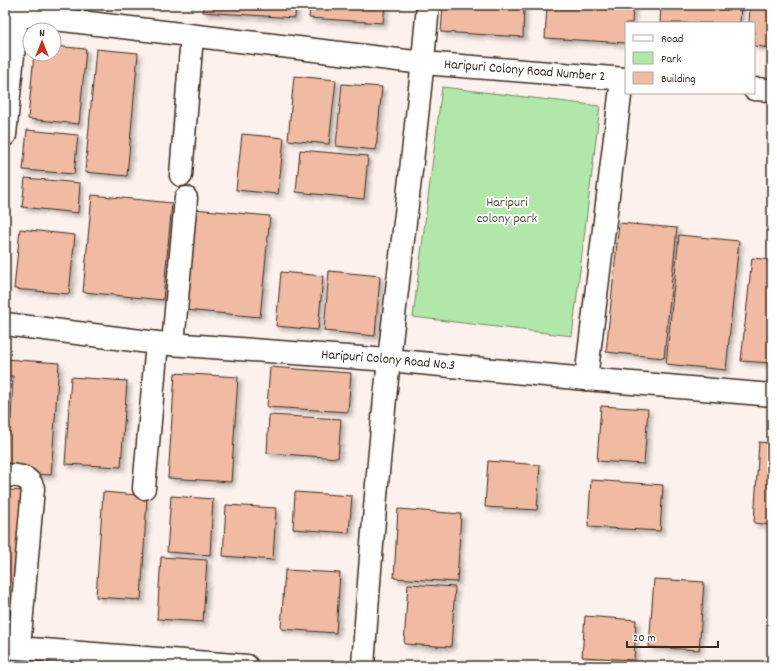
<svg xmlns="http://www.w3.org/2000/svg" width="777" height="671" viewBox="0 0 777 671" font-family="Dekko,sans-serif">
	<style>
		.green { fill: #b1e7a9; stroke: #768864 }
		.building { fill: #f0bba2; stroke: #3b2a1e; filter: url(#shadow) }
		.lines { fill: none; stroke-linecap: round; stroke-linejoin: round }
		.minor-casing { stroke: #3b2a1e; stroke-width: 25 }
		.minor { stroke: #fff; stroke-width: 22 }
		.labels { text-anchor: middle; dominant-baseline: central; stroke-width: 4; stroke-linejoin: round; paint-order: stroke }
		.street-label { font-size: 14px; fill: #3b2a1e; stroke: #fff }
		.park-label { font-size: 14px; fill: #585941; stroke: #fff }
	</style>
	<defs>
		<filter id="shadow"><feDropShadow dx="3.5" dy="3.5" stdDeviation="2" flood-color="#0004"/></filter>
	</defs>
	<rect width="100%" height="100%" fill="#fcf1ec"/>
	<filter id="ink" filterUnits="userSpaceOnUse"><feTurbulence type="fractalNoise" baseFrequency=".025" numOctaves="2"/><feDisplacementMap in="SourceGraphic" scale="8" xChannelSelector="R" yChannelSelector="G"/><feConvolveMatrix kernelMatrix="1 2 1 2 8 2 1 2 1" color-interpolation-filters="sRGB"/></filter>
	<g filter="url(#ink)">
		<polygon class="green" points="442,87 600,106 572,336 413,317"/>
		<g class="building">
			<polygon points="203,5 296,5 295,18 203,12"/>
			<polygon points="310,5 385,5 383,23 309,18"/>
			<polygon points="443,5 524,5 523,37 441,32"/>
			<polygon points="547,5 633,5 632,23 626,23 626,43 545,38"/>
			<polygon points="661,5 741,5 740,23 660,23"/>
			<polygon points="750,5 772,5 772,48 754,46 754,23 749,23"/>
			<polygon points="54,46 86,49 79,124 28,119 34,54 54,54"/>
			<polygon points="96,49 138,53 127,176 85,172"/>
			<polygon points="294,76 336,80 329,144 288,140"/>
			<polygon points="342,84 382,87 376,150 336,146"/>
			<polygon points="27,130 78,135 74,174 23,170"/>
			<polygon points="242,134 284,138 278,194 236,190"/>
			<polygon points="300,150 368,156 364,199 296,192"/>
			<polygon points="25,178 80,183 78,213 22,207"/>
			<polygon points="92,195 172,203 163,300 83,292"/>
			<polygon points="194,209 270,216 260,317 185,310"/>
			<polygon points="619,223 677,228 664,358 606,352"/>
			<polygon points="20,229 75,235 69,294 14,289"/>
			<polygon points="679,235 739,241 726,370 666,364"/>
			<polygon points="752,258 772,260 772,363 741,361"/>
			<polygon points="329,271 380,276 375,336 324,331"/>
			<polygon points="281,272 323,276 318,330 276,326"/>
			<polygon points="5,359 59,363 51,475 5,472 8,425 5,425 5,419 11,420 13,376 5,376"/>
			<polygon points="270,367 351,373 348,412 267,407"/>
			<polygon points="175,373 238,377 231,482 168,478"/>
			<polygon points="71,377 127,381 121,467 65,464"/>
			<polygon points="601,406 648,409 644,464 597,461"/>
			<polygon points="269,415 341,419 338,458 267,453"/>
			<polygon points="759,442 772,443 772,525 754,523"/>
			<polygon points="488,461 540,465 537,510 485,507"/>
			<polygon points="591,480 663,485 660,531 588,527"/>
			<polygon points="5,490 25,491 18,595 5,594"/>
			<polygon points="103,492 147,496 141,600 96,597"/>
			<polygon points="295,492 352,496 349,533 293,529"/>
			<polygon points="171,496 213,499 210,555 167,552"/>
			<polygon points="226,505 276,508 273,560 223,556"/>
			<polygon points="398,509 461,514 457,582 394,578"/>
			<polygon points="161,557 207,560 203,622 157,619"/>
			<polygon points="285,570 340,573 336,633 281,629"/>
			<polygon points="654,579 704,582 699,650 649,647"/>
			<polygon points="408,584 455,587 451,647 404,644"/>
			<polygon points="585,616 636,620 634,660 582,657"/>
		</g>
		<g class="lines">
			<g class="minor-casing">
				<g id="minor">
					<path id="s1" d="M5 13 423 63 626 79"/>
					<polyline points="754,89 772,90"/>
					<polyline points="5,135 17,15"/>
					<polyline points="181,175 192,36"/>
					<path id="s2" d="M5 324 157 343 389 360 586 379 772 395"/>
					<polyline points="173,344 186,198"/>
					<polyline points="586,379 622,79"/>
					<path d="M5 475C17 476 29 475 33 488L19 648"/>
					<polyline points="144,488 157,343"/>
					<polyline points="5,647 247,666"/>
					<path d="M363 666C370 564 378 462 389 360 402 242 418 124 428 5"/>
				</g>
			</g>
			<use href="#minor" class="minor"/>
		</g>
	</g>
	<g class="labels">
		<g class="street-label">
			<text stroke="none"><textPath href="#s1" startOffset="523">Haripuri Colony Road Number 2</textPath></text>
			<text stroke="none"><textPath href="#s2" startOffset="385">Haripuri Colony Road No.3</textPath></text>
		</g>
		<g class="park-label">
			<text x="507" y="203">Haripuri<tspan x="507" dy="16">colony park</tspan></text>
		</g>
	</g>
	<rect width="777" height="671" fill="none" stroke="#fff" stroke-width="20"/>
	<rect x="10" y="10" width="757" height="651" fill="none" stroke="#3b2a1e" stroke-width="1.5" filter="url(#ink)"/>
	<rect x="625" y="22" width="130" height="72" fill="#ffffff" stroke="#b1aaa5"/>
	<rect x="633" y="35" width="20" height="6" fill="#ffffff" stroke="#b1aaa5"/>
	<text x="661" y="42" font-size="12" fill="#3b2a1e">Road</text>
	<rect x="633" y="52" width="20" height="12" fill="#b1e7a9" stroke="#b1aaa5"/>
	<text x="661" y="62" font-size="12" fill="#3b2a1e">Park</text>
	<rect x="633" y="72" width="20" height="12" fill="#f0bba2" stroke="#b1aaa5"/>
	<text x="661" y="82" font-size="12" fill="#3b2a1e">Building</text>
	<g transform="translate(42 42)"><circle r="19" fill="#ffffff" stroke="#b1aaa5"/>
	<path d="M0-3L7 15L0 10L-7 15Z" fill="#c8321e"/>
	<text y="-6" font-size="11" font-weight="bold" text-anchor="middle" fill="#3b2a1e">N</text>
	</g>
	<path d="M627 641v6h91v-6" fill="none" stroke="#3b2a1e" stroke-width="2"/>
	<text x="633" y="641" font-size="12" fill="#3b2a1e" stroke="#ffffff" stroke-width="3" paint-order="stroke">20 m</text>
</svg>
